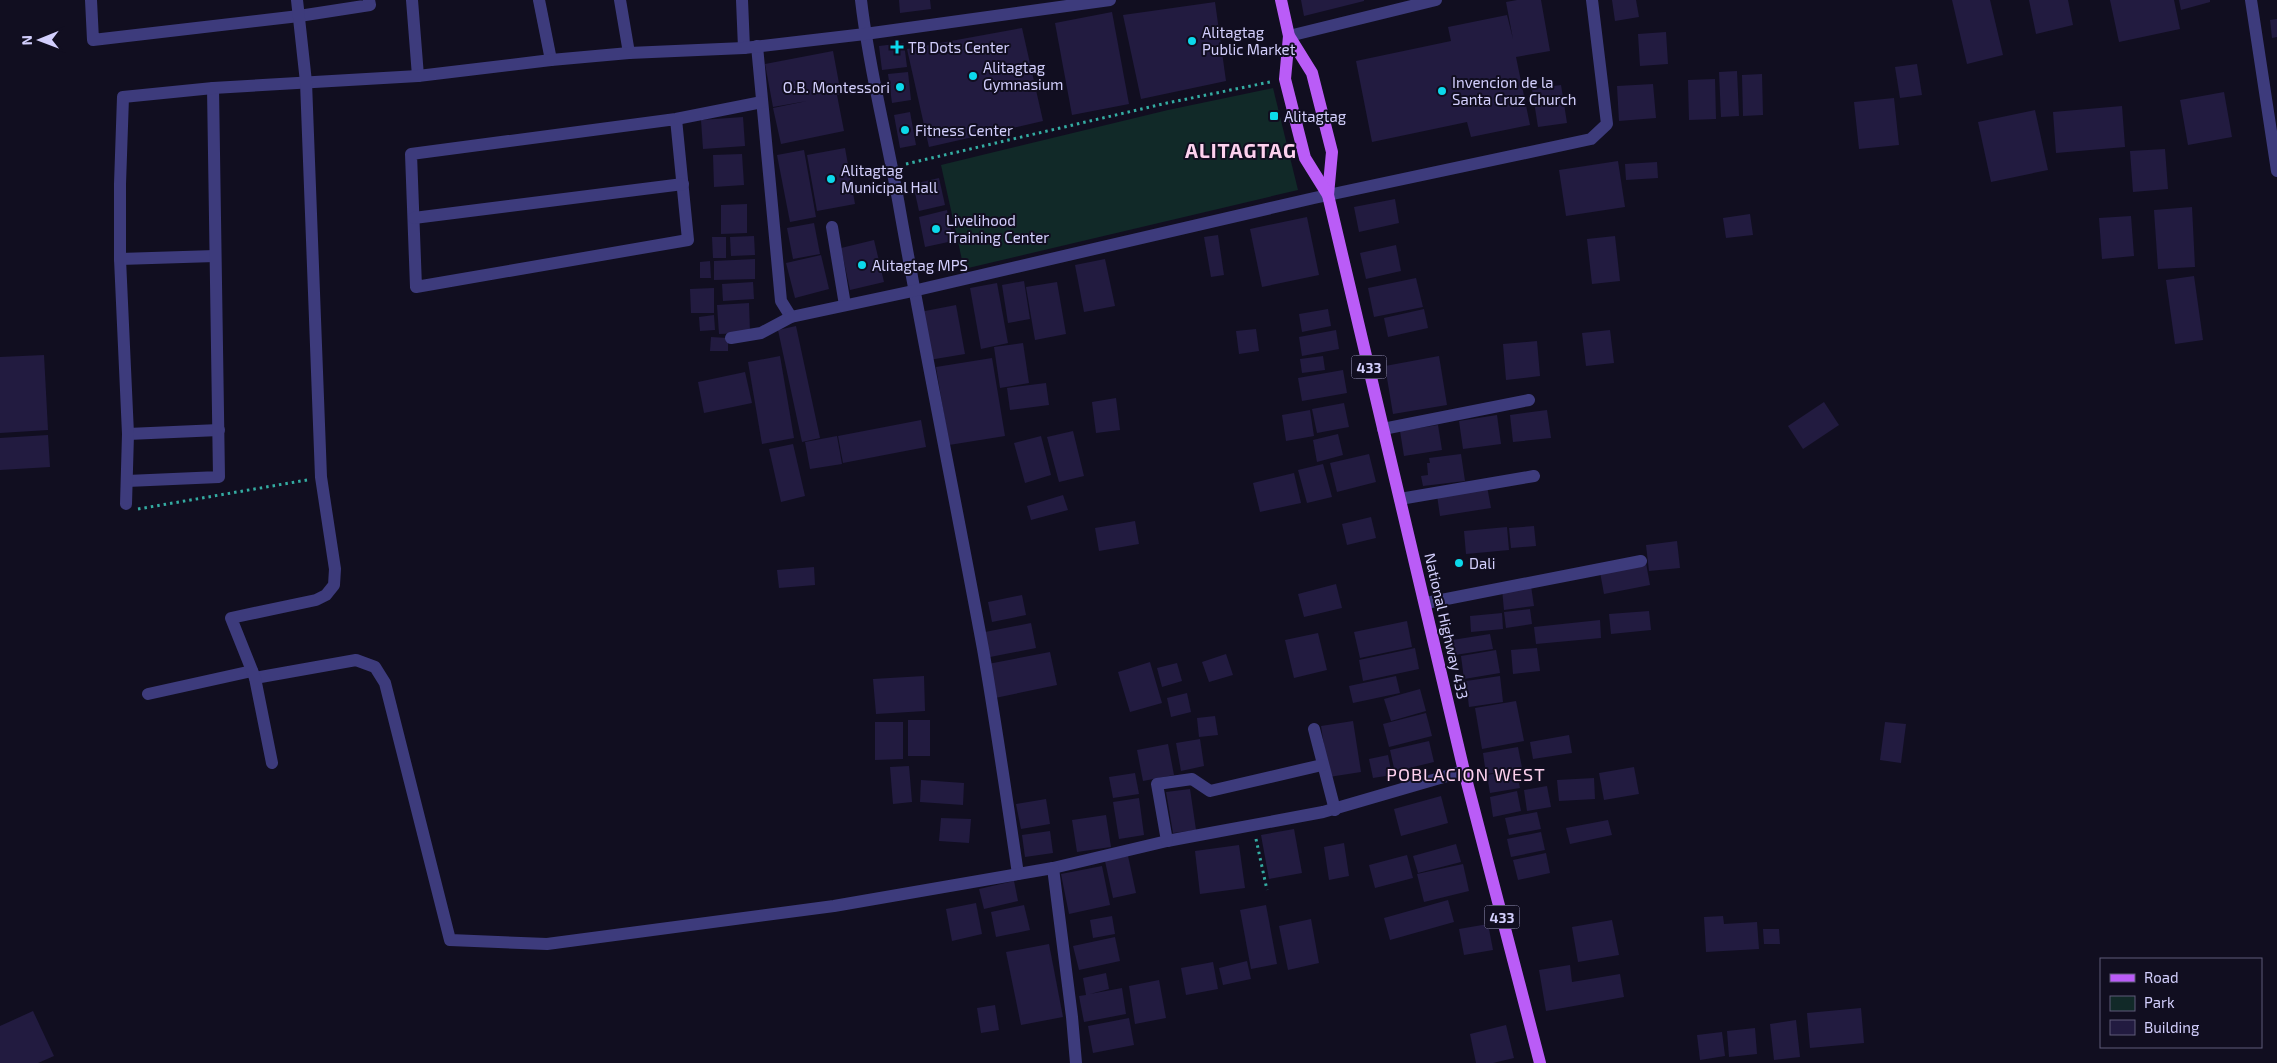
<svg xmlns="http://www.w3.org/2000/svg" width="2277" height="1063" viewBox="0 0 2277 1063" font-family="'Exo 2',sans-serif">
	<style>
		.green { fill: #112928 }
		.building { fill: #221b40 }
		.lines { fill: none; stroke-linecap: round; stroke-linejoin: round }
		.path { stroke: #34aca2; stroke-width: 3; stroke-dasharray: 2.5 4; stroke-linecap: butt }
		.minor { stroke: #3d3b7c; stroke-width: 12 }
		.major { stroke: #ba5cf7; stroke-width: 12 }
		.poi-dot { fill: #0cd9eb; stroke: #110e20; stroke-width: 2 }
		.labels { text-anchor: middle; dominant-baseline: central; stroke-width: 4; stroke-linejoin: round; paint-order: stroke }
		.shield { fill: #110e20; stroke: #9995bb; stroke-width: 1 }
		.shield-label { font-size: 14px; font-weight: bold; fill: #d3cffd }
		.poi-label { font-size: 15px; fill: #d3cffd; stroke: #110e20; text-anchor: start }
		.street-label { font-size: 15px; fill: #d3cffd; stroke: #110e20 }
		.quarter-label { font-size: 18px; letter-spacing: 1px; fill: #fdd1ee; stroke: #110e20 }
		.district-label { font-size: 20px; font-weight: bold; letter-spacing: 1px; fill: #fdd1ee; stroke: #110e20 }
	</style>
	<rect width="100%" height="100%" fill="#110e20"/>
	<polygon class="green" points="1273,88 1298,190 964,269 941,165 1168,110"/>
	<g class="building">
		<polygon points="899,0 930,0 931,9 900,13"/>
		<polygon points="1301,0 1364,0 1364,1 1304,16"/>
		<polygon points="1517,0 1541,0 1550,51 1516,57 1530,125 1471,137 1467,122 1372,142 1356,61 1451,41 1448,27 1507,15 1513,39 1506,2"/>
		<polygon points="1612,0 1636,0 1639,17 1615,21"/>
		<polygon points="1952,0 1990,0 2003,55 1967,64"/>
		<polygon points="2029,0 2068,0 2073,25 2036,34"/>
		<polygon points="2110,0 2174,0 2180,29 2119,42"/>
		<polygon points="2179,0 2210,0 2210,2 2181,10"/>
		<polygon points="1215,2 1226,81 1141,99 1123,15"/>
		<polygon points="1112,12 1129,104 1072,115 1055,23"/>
		<polygon points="2277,19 2277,37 2272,38 2270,20"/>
		<polygon points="1022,28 1043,121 929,147 907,49"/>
		<polygon points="1666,32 1668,64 1640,66 1638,34"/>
		<polygon points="904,43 907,67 882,70 879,46"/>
		<polygon points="833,51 841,94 837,95 844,131 781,144 773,108 807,101 773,107 765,64"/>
		<polygon points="1917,64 1922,95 1900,98 1895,67"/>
		<polygon points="1737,71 1739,116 1721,117 1719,72"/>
		<polygon points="908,72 911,100 892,103 888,74"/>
		<polygon points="1762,74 1763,115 1743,116 1742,75"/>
		<polygon points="1715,79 1716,119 1689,120 1688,80"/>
		<polygon points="1653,84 1656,118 1619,121 1617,86"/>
		<polygon points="1561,85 1567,123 1538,127 1532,89"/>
		<polygon points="2224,92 2232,137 2188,145 2180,100"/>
		<polygon points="1894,98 1899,145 1859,149 1854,102"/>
		<polygon points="2122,106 2125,147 2056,153 2053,112"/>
		<polygon points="2035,110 2048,170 1991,182 1978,122"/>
		<polygon points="910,112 916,145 900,148 894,115"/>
		<polygon points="743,117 745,146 703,149 701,120"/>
		<polygon points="845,148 855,204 817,211 807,155"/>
		<polygon points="2165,149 2168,189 2133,192 2130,151"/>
		<polygon points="804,150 816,217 790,222 777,155"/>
		<polygon points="742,154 744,185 714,187 713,155"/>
		<polygon points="1618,161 1625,207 1566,216 1559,170"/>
		<polygon points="1657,162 1658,178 1626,180 1625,164"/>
		<polygon points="939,178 945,205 919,211 913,184"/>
		<polygon points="1395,199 1399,223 1359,232 1354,207"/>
		<polygon points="747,204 747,233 721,234 721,205"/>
		<polygon points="2192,207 2195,267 2158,269 2154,210"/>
		<polygon points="947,210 953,241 925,247 919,217"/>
		<polygon points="1750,214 1753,235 1726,238 1723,218"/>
		<polygon points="2131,216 2134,256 2102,259 2099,218"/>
		<polygon points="1307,217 1319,275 1262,287 1250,229"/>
		<polygon points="814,223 820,254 793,259 787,228"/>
		<polygon points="1218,235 1224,275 1211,277 1204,237"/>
		<polygon points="754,236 755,255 731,256 730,237"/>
		<polygon points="1615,236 1620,281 1592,284 1587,239"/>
		<polygon points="712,237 726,237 726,258 713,258"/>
		<polygon points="874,240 884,282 850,290 841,248"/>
		<polygon points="1396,245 1401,271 1366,279 1360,253"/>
		<polygon points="821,255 829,289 795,298 786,263"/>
		<polygon points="755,259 755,279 714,280 714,261"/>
		<polygon points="1105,259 1115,306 1084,312 1075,265"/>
		<polygon points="710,261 711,278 700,278 700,262"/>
		<polygon points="2194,276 2203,340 2175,344 2166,280"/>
		<polygon points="1416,278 1423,307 1374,317 1368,288"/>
		<polygon points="1024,281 1030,319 1008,323 1002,285"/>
		<polygon points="753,282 754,299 723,301 722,284"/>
		<polygon points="1057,282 1066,334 1035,340 1026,287"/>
		<polygon points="997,283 1008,343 981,349 970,288"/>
		<polygon points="714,288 714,313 691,313 690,289"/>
		<polygon points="749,303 750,333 719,334 717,305"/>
		<polygon points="956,305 965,354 929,360 920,312"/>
		<polygon points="1328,309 1331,326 1302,332 1299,314"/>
		<polygon points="1424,309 1428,328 1388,337 1384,318"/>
		<polygon points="714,315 715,330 700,331 699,317"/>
		<polygon points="796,326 820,438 802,442 778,330"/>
		<polygon points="1256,329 1259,351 1239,354 1236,331"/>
		<polygon points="1336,330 1339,349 1302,356 1299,337"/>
		<polygon points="1610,330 1614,363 1586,366 1582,333"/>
		<polygon points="711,337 728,338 728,351 710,351"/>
		<polygon points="1537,341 1540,376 1506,380 1503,344"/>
		<polygon points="1023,343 1029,383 1000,388 994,347"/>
		<polygon points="44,355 48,430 0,433 0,357"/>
		<polygon points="780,356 794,438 762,444 748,362"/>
		<polygon points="1323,356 1325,370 1302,373 1300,359"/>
		<polygon points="1439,356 1447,405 1393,414 1385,366"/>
		<polygon points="992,358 1005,436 949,445 936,367"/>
		<polygon points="1343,370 1347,393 1302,401 1298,378"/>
		<polygon points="745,372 752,403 704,413 698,382"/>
		<polygon points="1046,383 1049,405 1010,410 1007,388"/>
		<polygon points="1116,398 1120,430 1096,433 1092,402"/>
		<polygon points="1824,402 1839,425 1803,449 1788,426"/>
		<polygon points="1344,403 1349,427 1317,433 1312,409"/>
		<polygon points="1310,410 1314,436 1286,441 1282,415"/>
		<polygon points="1547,410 1551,438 1513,442 1510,415"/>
		<polygon points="1497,415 1501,444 1463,449 1459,421"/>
		<polygon points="921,420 926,447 843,463 838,436"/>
		<polygon points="1438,425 1442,450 1404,456 1400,431"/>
		<polygon points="1073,431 1084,476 1059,482 1047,437"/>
		<polygon points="1338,434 1343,455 1317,462 1313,440"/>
		<polygon points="48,435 50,467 0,470 0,438"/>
		<polygon points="837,436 842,464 810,469 805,442"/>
		<polygon points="1041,436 1051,475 1025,483 1014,443"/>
		<polygon points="793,444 805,496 781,502 769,449"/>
		<polygon points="1369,454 1376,482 1337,492 1330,463"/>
		<polygon points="1461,454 1465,481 1423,486 1421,476 1428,475 1427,463 1430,463 1429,458"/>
		<polygon points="1323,464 1332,497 1307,503 1298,470"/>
		<polygon points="1294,473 1301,503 1260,512 1253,483"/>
		<polygon points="1487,486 1491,508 1440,516 1437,495"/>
		<polygon points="1063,495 1068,510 1031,520 1027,506"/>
		<polygon points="1371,517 1376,538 1347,545 1342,524"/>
		<polygon points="1135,521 1139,544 1099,551 1095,528"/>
		<polygon points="1534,526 1536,546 1511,548 1509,528"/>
		<polygon points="1507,527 1509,550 1466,554 1464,531"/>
		<polygon points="1677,541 1680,568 1649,571 1646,545"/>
		<polygon points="1646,563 1650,585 1604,594 1600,572"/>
		<polygon points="814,567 815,585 779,588 777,570"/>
		<polygon points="1336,584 1342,608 1304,617 1298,594"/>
		<polygon points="1531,586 1534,606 1504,610 1502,589"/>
		<polygon points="1022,595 1026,615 992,622 988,602"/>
		<polygon points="1530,609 1532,624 1506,628 1504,612"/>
		<polygon points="1649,611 1651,630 1611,634 1609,614"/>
		<polygon points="1502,613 1503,629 1471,632 1470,616"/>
		<polygon points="1600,620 1601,638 1536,644 1534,627"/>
		<polygon points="1407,621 1412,647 1360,658 1354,632"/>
		<polygon points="1031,623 1036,648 990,657 985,632"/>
		<polygon points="1318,633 1327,670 1294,678 1285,640"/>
		<polygon points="1490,634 1493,649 1449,656 1446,641"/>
		<polygon points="1415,648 1419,669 1363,681 1359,660"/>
		<polygon points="1537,648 1540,671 1513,674 1511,650"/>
		<polygon points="1496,650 1500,673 1464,679 1461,656"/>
		<polygon points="1050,652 1057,685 995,698 988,664"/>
		<polygon points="1226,654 1233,675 1209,682 1202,662"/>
		<polygon points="1150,662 1162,703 1130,712 1118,672"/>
		<polygon points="1177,663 1182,681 1162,687 1157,668"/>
		<polygon points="924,676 925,711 876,714 873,679"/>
		<polygon points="1396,676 1400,693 1353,703 1349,686"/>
		<polygon points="1500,676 1503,702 1469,707 1466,681"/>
		<polygon points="1420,689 1426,711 1391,721 1384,699"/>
		<polygon points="1187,693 1191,712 1171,717 1167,698"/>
		<polygon points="1516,701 1524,741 1482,749 1475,708"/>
		<polygon points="1426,713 1432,736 1389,747 1383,724"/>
		<polygon points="1215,716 1218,735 1199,737 1197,718"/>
		<rect x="908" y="720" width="22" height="36"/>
		<polygon points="1353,721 1361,772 1329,777 1321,726"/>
		<polygon points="875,722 903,722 903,759 875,760"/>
		<polygon points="1885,722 1906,724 1901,763 1880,760"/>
		<polygon points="1569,735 1572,753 1533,759 1530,742"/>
		<polygon points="1200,739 1204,766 1181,771 1176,743"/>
		<polygon points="1429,741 1434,762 1409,768 1410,773 1396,777 1390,750"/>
		<polygon points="1168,744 1174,775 1143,781 1137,750"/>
		<polygon points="1518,747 1522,768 1486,774 1483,753"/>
		<polygon points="1388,755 1392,775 1373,778 1369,759"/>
		<polygon points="909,766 912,802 893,804 890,767"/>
		<polygon points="1634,767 1639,794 1604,800 1599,773"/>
		<polygon points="1516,770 1520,788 1490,793 1487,775"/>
		<polygon points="1135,773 1139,794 1113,798 1109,777"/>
		<polygon points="1594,778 1595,799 1559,801 1557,780"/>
		<polygon points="921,780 964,783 963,805 920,802"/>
		<polygon points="1547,786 1551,807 1527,811 1524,790"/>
		<polygon points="1190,789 1196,830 1173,833 1166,792"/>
		<polygon points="1517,791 1521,811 1493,817 1490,797"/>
		<polygon points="1441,796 1448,823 1401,836 1394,809"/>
		<polygon points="1139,798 1144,835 1119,839 1113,802"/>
		<polygon points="1046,799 1050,824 1021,829 1016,804"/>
		<polygon points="1537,812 1541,829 1509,835 1505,818"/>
		<polygon points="1106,815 1111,847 1077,852 1072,820"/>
		<polygon points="941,818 971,819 969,843 939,841"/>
		<polygon points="1608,820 1612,835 1570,844 1566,828"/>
		<polygon points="1294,829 1302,873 1269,879 1261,835"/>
		<polygon points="1050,831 1053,853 1025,857 1022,835"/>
		<polygon points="1541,832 1545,850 1511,857 1507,839"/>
		<polygon points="1344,843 1349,876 1329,880 1324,847"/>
		<polygon points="1456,844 1461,862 1418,873 1413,856"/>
		<polygon points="1239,845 1245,888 1200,894 1195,851"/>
		<polygon points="1546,853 1550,873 1518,880 1513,860"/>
		<polygon points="1407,855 1413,878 1375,888 1369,865"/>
		<polygon points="1128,856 1136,893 1113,898 1105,861"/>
		<polygon points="1463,864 1469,891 1424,902 1417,874"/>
		<polygon points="1102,866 1110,905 1069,914 1061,874"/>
		<polygon points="1014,881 1018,901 984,909 979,889"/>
		<polygon points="1448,900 1454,922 1390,940 1384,918"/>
		<polygon points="976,903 982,934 952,941 946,909"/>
		<polygon points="1024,905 1030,930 996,937 991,912"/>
		<polygon points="1266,905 1277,964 1251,969 1240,910"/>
		<polygon points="1112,916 1115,934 1093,938 1090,920"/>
		<polygon points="1723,916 1724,924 1757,922 1759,949 1706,952 1704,917"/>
		<polygon points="1311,919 1319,963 1288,970 1279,926"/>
		<polygon points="1612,920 1619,955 1578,962 1572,927"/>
		<polygon points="1488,924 1493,950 1464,955 1459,929"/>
		<polygon points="1763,929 1779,929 1780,944 1764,944"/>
		<polygon points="1115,937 1120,961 1079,970 1073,946"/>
		<polygon points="1049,944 1063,1017 1021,1025 1006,952"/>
		<polygon points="1247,961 1251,979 1223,985 1219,968"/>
		<polygon points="1213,962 1218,989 1186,995 1181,968"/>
		<polygon points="1570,965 1572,982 1620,974 1624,997 1546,1011 1539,970"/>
		<polygon points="1106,973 1109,989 1090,994 1122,988 1126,1014 1084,1022 1079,996 1086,995 1083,978"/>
		<polygon points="1159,980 1166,1018 1135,1024 1129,986"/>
		<polygon points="995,1005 999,1030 981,1033 977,1008"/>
		<polygon points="1861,1008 1864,1043 1810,1048 1807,1013"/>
		<polygon points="33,1011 54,1056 38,1063 0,1063 0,1026"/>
		<polygon points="1129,1018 1134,1045 1093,1053 1088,1026"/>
		<polygon points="1796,1020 1800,1057 1774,1060 1770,1024"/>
		<polygon points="1506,1025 1514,1058 1493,1063 1476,1063 1470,1034"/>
		<polygon points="1755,1028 1757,1054 1729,1057 1727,1031"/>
		<polygon points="1722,1032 1725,1056 1700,1060 1697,1035"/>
	</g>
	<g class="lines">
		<g class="path">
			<polyline points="906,164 1167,103 1270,82"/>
			<polyline points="138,509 307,480"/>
			<polyline points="1256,839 1267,890"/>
		</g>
		<g class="minor">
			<polyline points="91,0 93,40 299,16 370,5 369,0"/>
			<polyline points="412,0 418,76"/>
			<polyline points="539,0 551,60"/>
			<polyline points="620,0 629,53"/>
			<polyline points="742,0 744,48"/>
			<path d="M861 0C869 71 888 140 900 211 926 357 956 503 983 649 996 724 1007 799 1018 874"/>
			<polyline points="2251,0 2277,171"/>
			<polyline points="1289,36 1436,0"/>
			<polyline points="757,46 781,301 791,317"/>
			<polyline points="676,119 688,240 416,287 411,154 676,119 762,102"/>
			<polyline points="414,218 683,184"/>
			<polyline points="832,227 845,305"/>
			<polyline points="120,259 215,256"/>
			<polyline points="731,338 761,333 791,317 913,291 1314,198 1591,139 1607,124 1592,0"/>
			<polyline points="1383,429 1529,400"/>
			<polyline points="128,434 219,430"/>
			<polyline points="127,481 219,477 213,88"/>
			<polyline points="1400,499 1534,476"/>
			<polyline points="126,504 128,434 120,259 120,184 123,97 213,88 418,76 551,60 629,53 744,48 865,34 1110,0"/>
			<polyline points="1426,603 1641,561"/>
			<polyline points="255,678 356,660 375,667 385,683 450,940 547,944 834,906 1053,868 1167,841 1323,812 1464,771"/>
			<polyline points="148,694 252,671"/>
			<polyline points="1314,729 1335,810"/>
			<polyline points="272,763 255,678 231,618 316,600 326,595 334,585 335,569 321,477 306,82 297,0"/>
			<polyline points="1167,841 1157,784 1192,779 1210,791 1322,765"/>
			<polyline points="1053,868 1072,1017 1076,1063"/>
		</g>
		<g class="major">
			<polyline points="1281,0 1289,36 1312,73 1332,152 1328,195"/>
			<polyline points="1289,36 1285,79 1305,158 1328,195 1464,771 1540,1063"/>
		</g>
	</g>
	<g class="poi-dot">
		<circle cx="1192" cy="41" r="5"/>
		<path d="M894.5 39.5h5v5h5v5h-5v5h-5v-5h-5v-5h5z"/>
		<circle cx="973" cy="76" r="5"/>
		<circle cx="900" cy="87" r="5"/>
		<circle cx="1442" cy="91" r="5"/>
		<rect x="1269" y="111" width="10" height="10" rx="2.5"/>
		<circle cx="905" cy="130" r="5"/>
		<circle cx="831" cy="179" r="5"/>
		<circle cx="936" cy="229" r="5"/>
		<circle cx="862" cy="265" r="5"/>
		<circle cx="1459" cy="563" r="5"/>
	</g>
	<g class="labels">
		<g class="shield">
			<rect x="1351.5" y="355.5" width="35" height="23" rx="4"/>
			<rect x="1484.5" y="905.5" width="35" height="23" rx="4"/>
		</g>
		<g class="shield-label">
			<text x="1369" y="367">433</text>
			<text x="1502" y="917">433</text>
		</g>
		<g class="poi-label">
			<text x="1202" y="32">Alitagtag<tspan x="1202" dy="17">Public Market</tspan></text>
			<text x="908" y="47">TB Dots Center</text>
			<text x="983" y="67">Alitagtag<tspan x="983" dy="17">Gymnasium</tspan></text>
			<text x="1452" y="82">Invencion de la<tspan x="1452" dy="17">Santa Cruz Church</tspan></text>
			<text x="890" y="87" text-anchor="end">O.B. Montessori</text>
			<text x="1284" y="116">Alitagtag</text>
			<text x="915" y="130">Fitness Center</text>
			<text x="841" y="170">Alitagtag<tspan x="841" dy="17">Municipal Hall</tspan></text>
			<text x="946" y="220">Livelihood<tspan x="946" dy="17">Training Center</tspan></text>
			<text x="872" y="265">Alitagtag MPS</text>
			<text x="1469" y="563">Dali</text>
		</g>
		<g class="street-label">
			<text transform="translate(1447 626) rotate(77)">National Highway 433</text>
		</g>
		<g class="quarter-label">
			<text x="1466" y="774">POBLACION WEST</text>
		</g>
		<g class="district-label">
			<text x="1241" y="150">ALITAGTAG</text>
		</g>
	</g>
	<rect x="2100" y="958" width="162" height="90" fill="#110e20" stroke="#5f5b78"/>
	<rect x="2110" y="974" width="25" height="8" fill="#ba5cf7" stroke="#5f5b78"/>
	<text x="2144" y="983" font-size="15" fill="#d3cffd">Road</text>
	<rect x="2110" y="996" width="25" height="15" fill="#112928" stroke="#5f5b78"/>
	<text x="2144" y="1008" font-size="15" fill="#d3cffd">Park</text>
	<rect x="2110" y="1020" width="25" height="15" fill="#221b40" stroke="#5f5b78"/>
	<text x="2144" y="1033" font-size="15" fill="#d3cffd">Building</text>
	<g transform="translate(40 40) rotate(269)" stroke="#110e20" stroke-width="4" paint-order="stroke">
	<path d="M0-4L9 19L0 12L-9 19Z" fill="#d3cffd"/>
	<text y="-8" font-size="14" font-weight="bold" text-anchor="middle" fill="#d3cffd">N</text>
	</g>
</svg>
